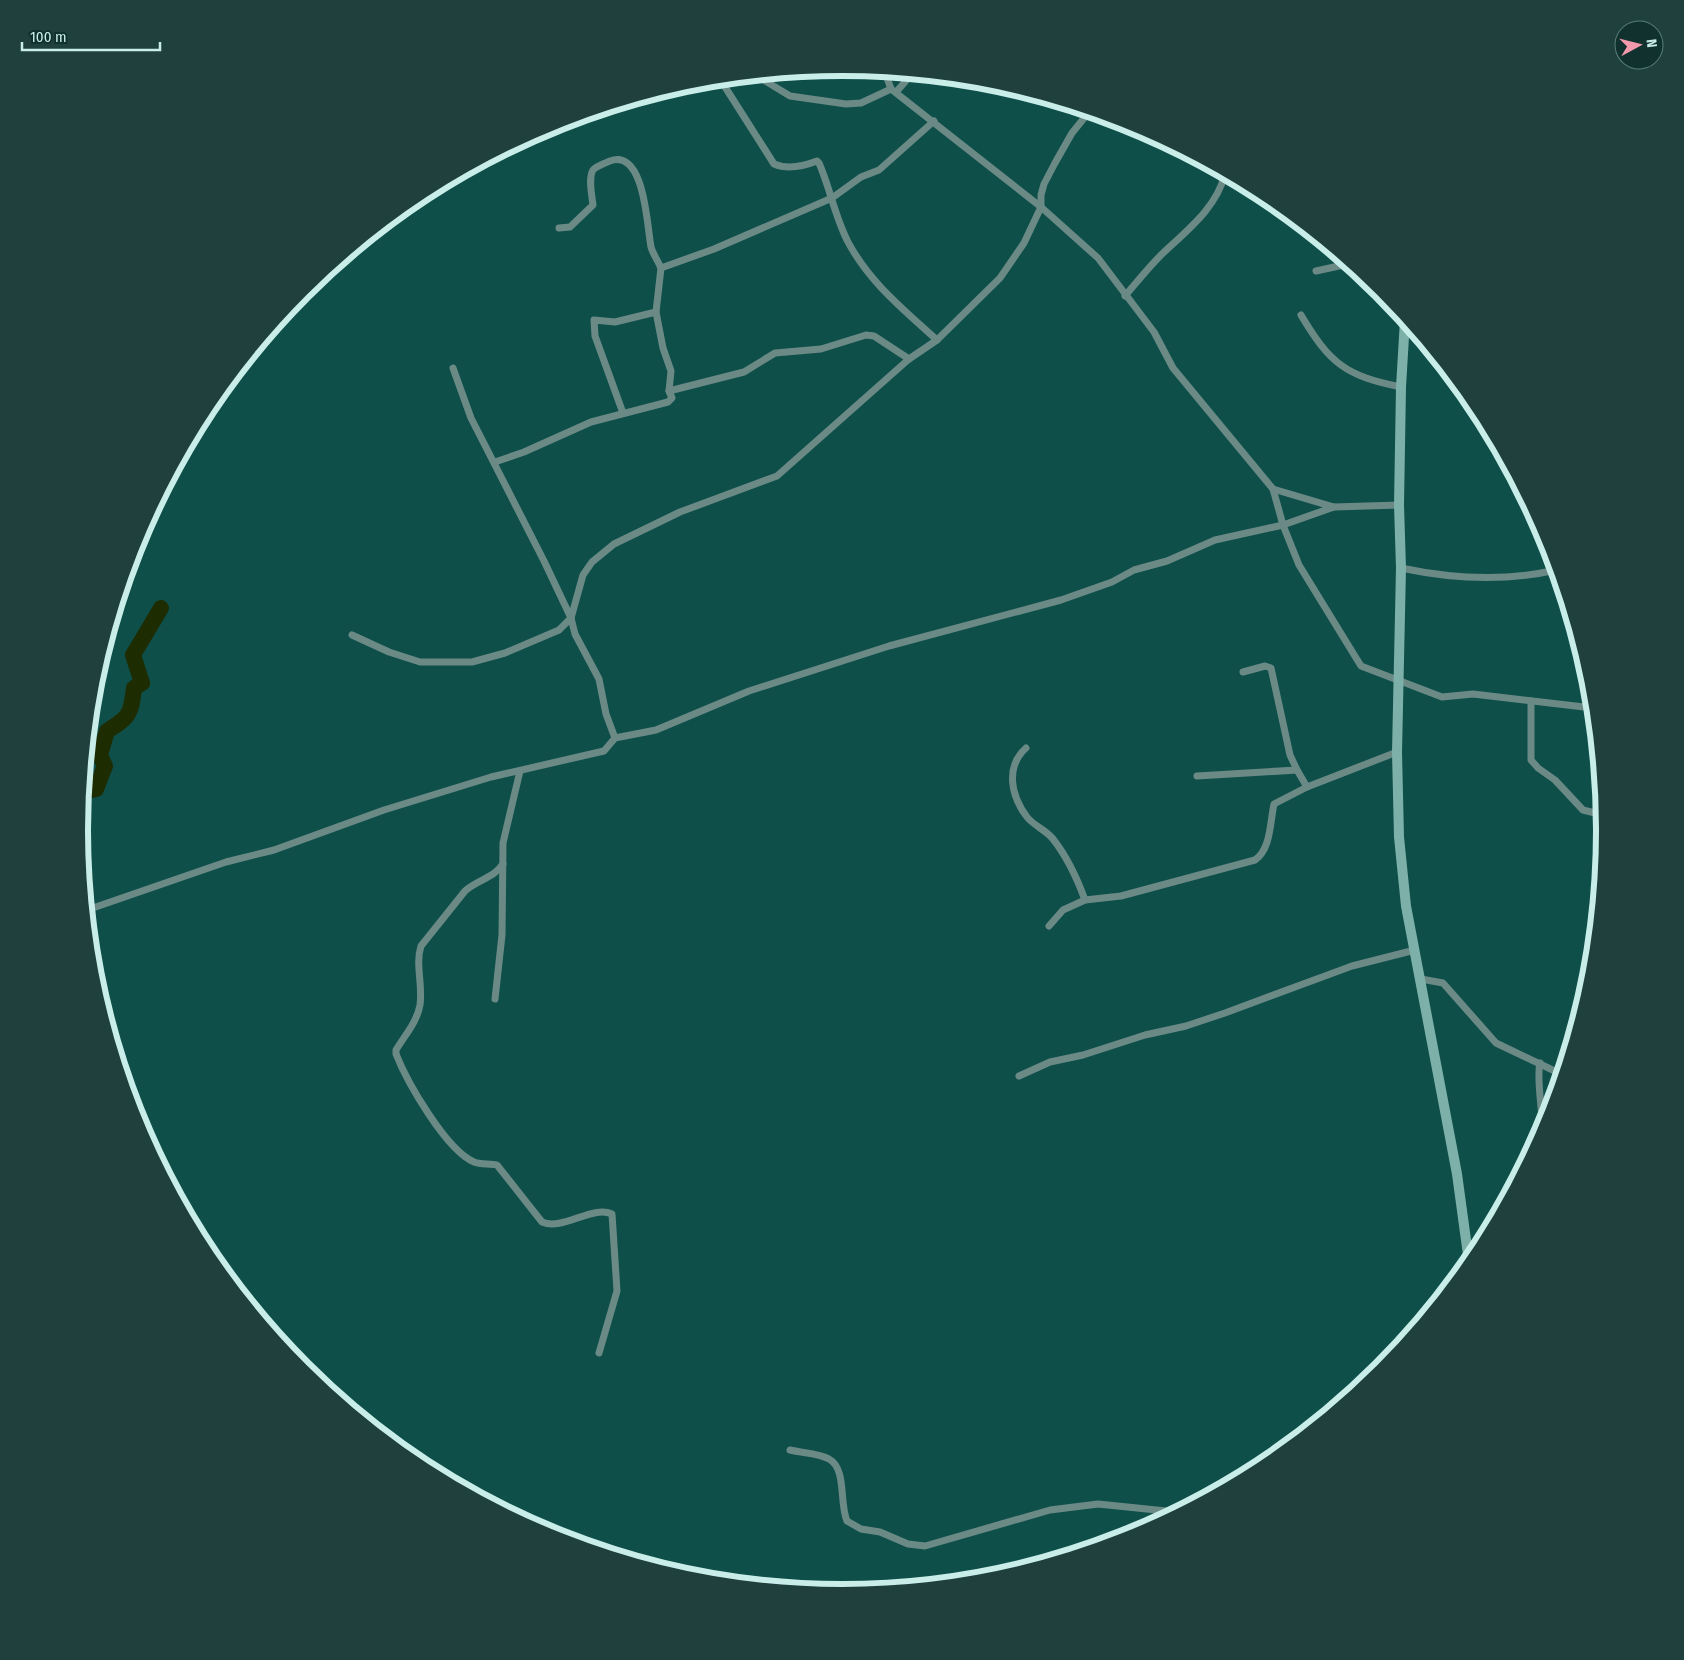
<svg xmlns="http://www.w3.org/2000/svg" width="1684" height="1660" viewBox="0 0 1684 1660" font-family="'Fira Sans Condensed',sans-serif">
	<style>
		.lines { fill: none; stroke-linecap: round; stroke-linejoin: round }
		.river { stroke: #1e2c02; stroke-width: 16 }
		.street { stroke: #6b8a86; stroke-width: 7 }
		.secondary { stroke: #7eb0aa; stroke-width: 10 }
		.rim { fill: none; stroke: #c9eee9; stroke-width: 6 }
	</style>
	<rect width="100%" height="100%" fill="#0e4f4a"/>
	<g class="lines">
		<g class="river">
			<path d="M83 792 96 789 105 766 100 755 107 731C130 717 131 714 134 688L142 683 133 655 161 608"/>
			<polyline points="84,875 85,885"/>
		</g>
		<g class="street">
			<polyline points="885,72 891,89 1041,207 1098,258 1154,332 1173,368 1273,489 1283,525 1299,565 1361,666 1442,697 1473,694 1584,707 1592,705"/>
			<polyline points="757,76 790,96 846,104 861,103 891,89"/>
			<path d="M720 79 774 164C788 170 804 166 817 161L819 163C830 188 835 217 848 242 870 283 903 309 937 340"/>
			<polyline points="718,80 722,82 736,78"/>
			<polyline points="897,91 912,74"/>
			<path d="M559 228 570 227 593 205C592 196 588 178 593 170 596 166 605 163 610 161 645 148 647 227 651 247 653 254 658 261 661 268"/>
			<polyline points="1316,271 1348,264"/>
			<path d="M1125 296C1137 282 1148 268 1161 255 1186 231 1216 209 1225 174"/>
			<path d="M1301 315C1330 364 1346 376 1401 387"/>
			<polyline points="453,368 471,418 544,561 571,618 575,634 599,679 606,714 615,738"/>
			<polyline points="669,391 744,372 775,353 821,349 866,335 874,336 909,359"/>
			<polyline points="623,413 595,336 594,320 615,322 656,312"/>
			<polyline points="495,462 524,452 591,422 668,402 672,398 669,391 671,371 663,348 656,312 661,268 714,249 832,198 861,177 879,170 934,121"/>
			<polyline points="1273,489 1334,507 1399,505"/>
			<path d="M1401 568C1453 579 1504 582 1556 570"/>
			<polyline points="352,635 389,652 420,662 472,662 505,653 559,630 571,618 583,575 592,562 614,544 680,512 777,476 909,359 937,340 1000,278 1024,243 1041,207 1041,195 1044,184 1055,163 1072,133 1089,112"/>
			<polyline points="1243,672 1265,666 1271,668 1290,755 1297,770"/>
			<polyline points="1531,701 1531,760 1538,768 1555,780 1583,810 1603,815"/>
			<path d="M1026 748C1005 767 1011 796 1027 817 1034 826 1046 830 1053 839 1068 858 1077 878 1085 900"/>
			<polyline points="1197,776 1297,770 1307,787"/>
			<path d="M503 864C494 878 477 880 465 891L421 946C415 964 423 985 420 1005 417 1022 405 1035 396 1050V1054C407 1082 446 1150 474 1162 481 1165 490 1163 497 1165L542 1222C563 1231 592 1205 612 1214L617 1291 599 1353"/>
			<polyline points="87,910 226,862 274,850 384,810 491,777 604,751 615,738 656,730 749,691 889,646 1061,600 1112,582 1134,570 1167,561 1215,540 1283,525 1334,507"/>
			<path d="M1049 926 1063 910 1085 900 1121 896 1255 860C1271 849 1270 822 1274 804L1307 787 1397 752"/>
			<polyline points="1421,979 1443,983 1496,1043 1561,1074"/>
			<polyline points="495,999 502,935 503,843 520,771"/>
			<path d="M1540 1063C1536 1079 1543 1110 1542 1129"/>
			<polyline points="1019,1076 1050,1062 1083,1055 1145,1035 1186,1026 1225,1013 1352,966 1415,950"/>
			<polyline points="1469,1253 1478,1249"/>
			<path d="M790 1450C802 1453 819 1453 829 1459 847 1469 839 1503 847 1521L861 1529 880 1532 908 1544 925 1546 1050 1510 1098 1504 1176 1512"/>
		</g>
		<polyline class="secondary" points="1405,320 1401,387 1399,505 1401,568 1397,752 1399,837 1406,906 1457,1174 1469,1262"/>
	</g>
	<path d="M0 0H1684V1660H0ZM88 830a754 754 0 1 1 1508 0a754 754 0 1 1-1508 0Z" fill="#1f403d" fill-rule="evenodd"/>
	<path class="rim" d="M88 830a754 754 0 1 1 1508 0a754 754 0 1 1-1508 0Z"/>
	<g transform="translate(1639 45) rotate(83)"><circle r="24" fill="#10312e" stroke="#5a7d79"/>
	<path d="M0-4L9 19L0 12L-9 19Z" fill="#f29aac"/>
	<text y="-8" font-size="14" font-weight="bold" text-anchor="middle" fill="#c9eee9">N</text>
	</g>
	<path d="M22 42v8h138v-8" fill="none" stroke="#c9eee9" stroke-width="2.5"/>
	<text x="30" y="42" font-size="15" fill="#c9eee9" stroke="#10312e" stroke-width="4" paint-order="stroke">100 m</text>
</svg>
